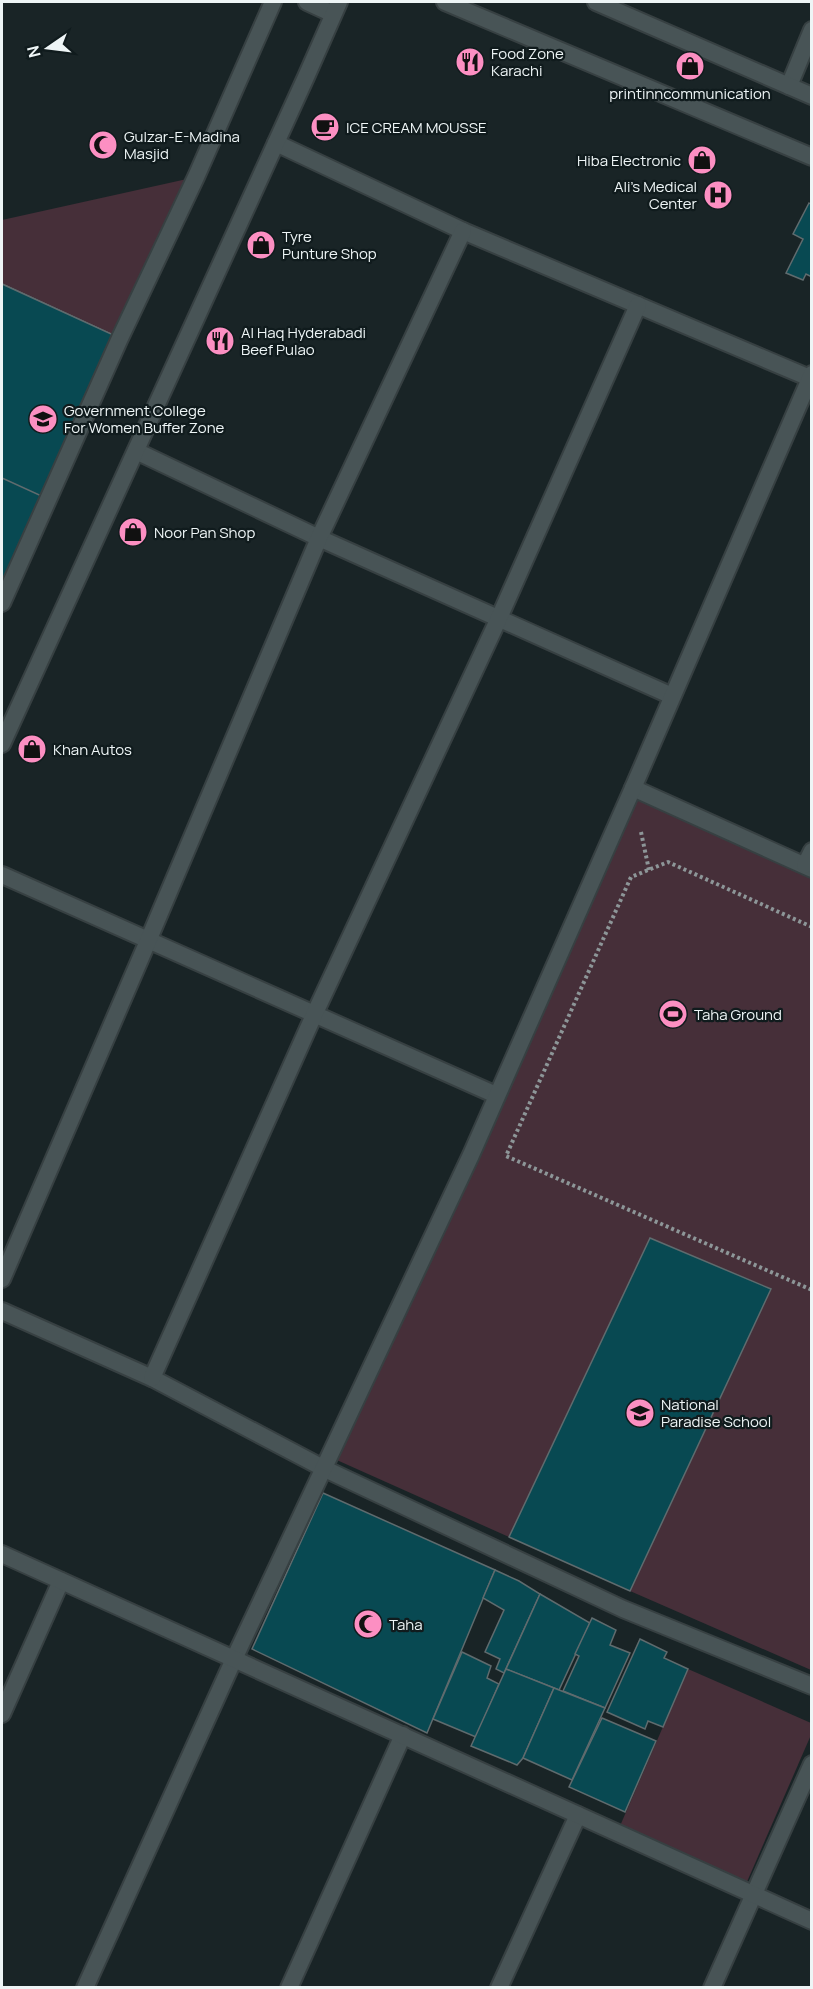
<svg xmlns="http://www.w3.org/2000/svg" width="813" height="1989" viewBox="0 0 813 1989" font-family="Manrope,sans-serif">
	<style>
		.green { fill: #462f39 }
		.building { fill: #084952; stroke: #5f6b6e; stroke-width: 1.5 }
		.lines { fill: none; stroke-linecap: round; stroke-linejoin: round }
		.minor-casing { stroke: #374042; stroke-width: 20 }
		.tertiary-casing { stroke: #374042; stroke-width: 20 }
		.secondary-casing { stroke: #374042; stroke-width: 20 }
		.path { stroke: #8d9698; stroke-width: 4; stroke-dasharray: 3 3; stroke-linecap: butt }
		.minor { stroke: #485456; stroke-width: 16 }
		.tertiary { stroke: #485456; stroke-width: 16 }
		.secondary { stroke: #485456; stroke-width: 16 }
		.labels { text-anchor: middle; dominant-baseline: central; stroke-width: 4.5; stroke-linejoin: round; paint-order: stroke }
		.poi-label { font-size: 15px; fill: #eef5f6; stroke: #101b1d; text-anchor: start }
	</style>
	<rect width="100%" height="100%" fill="#192426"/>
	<g class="green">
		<polygon points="196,177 120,338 2,284 2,220"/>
		<polygon points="633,788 811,869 811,1307 810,1307 812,1308 811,1670 630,1591 770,1288 650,1239 509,1537 330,1457"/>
		<polygon points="688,1669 811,1723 811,1735 746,1884 620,1826"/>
	</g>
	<g class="building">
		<polygon points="809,203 812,205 812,277 806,274 803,280 786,273 803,239 793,234"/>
		<polygon points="2,284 120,338 2,603"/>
		<polygon points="2,284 120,338 48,499 2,478"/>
		<polygon points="650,1238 771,1289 630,1591 509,1537"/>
		<polygon points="323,1493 495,1570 427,1733 252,1649"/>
		<polygon points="495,1570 519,1581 540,1594 504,1673 496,1669 500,1659 485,1652 504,1610 483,1598"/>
		<polygon points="540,1594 590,1623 559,1690 506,1669"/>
		<polygon points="592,1618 616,1630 610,1645 630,1653 605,1708 563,1691 579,1656 575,1654"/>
		<polygon points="640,1639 667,1652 664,1658 688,1669 663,1727 648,1721 645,1729 607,1712"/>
		<polygon points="462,1652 491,1666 487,1678 499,1684 476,1737 433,1719"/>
		<polygon points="506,1669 554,1688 523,1758 517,1765 471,1746"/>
		<polygon points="554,1688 605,1708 572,1780 523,1758"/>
		<polygon points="602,1718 656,1741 625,1812 569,1787"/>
	</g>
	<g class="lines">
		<g class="minor-casing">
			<g id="minor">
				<polyline points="789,86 812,30"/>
				<polyline points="276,143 463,231 812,379"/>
				<polyline points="136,451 319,538 672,696"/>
				<polyline points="633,788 812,869"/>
				<polyline points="805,865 812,851"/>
				<polyline points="2,875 496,1095"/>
				<polyline points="2,1279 148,941 319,538 463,231"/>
				<polyline points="2,1311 152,1378 325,1469 623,1609 812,1686"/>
				<polyline points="152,1378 314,1015 499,618 638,305"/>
				<polyline points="2,1714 61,1581"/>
				<polyline points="85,1988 234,1659 471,1155 633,788 812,374"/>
				<polyline points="289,1988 403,1735"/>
				<polyline points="499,1988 578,1815"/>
				<polyline points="712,1988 812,1764"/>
			</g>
		</g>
		<g class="tertiary-casing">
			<polyline id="tertiary" points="2,1554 812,1921"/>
		</g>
		<g class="secondary-casing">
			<g id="secondary">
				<polyline points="307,2 333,14"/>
				<polyline points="445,2 812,157"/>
				<polyline points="596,2 812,96"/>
				<polyline points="2,603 120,338 196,177 273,2"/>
				<polyline points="2,744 306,77 339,2"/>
			</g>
		</g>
		<g class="path">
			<polyline points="641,832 649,870"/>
			<polyline points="812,927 668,862 631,877 506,1156 812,1290"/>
		</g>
		<use href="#minor" class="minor"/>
		<use href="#tertiary" class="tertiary"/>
		<use href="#secondary" class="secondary"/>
	</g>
	<defs>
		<g id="restaurant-disc" transform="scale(1.5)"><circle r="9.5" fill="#fc8fc2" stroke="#101b1d"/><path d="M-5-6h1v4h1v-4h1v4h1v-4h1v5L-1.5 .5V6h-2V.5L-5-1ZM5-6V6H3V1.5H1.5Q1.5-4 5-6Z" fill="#111"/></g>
		<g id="shop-disc" transform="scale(1.5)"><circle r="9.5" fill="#fc8fc2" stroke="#101b1d"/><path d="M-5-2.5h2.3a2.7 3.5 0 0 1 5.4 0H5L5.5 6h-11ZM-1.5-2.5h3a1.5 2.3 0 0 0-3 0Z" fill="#111"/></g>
		<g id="cafe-disc" transform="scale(1.5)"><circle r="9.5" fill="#fc8fc2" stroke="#101b1d"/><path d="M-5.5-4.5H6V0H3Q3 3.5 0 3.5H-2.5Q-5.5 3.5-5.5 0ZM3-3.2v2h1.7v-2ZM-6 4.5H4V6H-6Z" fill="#111"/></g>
		<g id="mosque-disc" transform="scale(1.5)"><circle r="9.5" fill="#fc8fc2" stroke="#101b1d"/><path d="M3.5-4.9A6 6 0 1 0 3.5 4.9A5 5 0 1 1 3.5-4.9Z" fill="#111"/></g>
		<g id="hospital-disc" transform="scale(1.5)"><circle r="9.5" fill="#fc8fc2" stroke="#101b1d"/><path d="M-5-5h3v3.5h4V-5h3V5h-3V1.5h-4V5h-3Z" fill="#111"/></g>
		<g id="university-disc" transform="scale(1.5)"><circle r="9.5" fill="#fc8fc2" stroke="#101b1d"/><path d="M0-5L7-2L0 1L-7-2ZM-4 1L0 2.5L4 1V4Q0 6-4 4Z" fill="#111"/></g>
		<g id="stadium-disc" transform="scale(1.5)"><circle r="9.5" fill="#fc8fc2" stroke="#101b1d"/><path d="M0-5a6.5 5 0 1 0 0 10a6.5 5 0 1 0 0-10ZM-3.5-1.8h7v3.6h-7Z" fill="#111"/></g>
		<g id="school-disc" transform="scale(1.5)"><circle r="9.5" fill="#fc8fc2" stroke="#101b1d"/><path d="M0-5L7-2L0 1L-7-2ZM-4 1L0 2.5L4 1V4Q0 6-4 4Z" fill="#111"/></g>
	</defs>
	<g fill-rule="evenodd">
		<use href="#restaurant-disc" x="470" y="62"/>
		<use href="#shop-disc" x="690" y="66"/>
		<use href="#cafe-disc" x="325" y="127"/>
		<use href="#mosque-disc" x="103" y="145"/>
		<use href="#shop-disc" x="702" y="160"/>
		<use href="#hospital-disc" x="718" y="195"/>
		<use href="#shop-disc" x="261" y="245"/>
		<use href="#restaurant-disc" x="220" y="341"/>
		<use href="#university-disc" x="43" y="419"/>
		<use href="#shop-disc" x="133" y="532"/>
		<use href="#shop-disc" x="32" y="749"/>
		<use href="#stadium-disc" x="673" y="1014"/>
		<use href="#school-disc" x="640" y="1413"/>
		<use href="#mosque-disc" x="368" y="1624"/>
	</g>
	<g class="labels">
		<g class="poi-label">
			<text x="491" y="53">Food Zone<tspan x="491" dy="17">Karachi</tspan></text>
			<text x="690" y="93" text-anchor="middle">printinncommunication</text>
			<text x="346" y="127">ICE CREAM MOUSSE</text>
			<text x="124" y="136">Gulzar-E-Madina<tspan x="124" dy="17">Masjid</tspan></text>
			<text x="681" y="160" text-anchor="end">Hiba Electronic</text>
			<text x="697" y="186" text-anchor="end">Ali's Medical<tspan x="697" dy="17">Center</tspan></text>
			<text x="282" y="236">Tyre<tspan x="282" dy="17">Punture Shop</tspan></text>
			<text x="241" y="332">Al Haq Hyderabadi<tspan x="241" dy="17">Beef Pulao</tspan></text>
			<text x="64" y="410">Government College<tspan x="64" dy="17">For Women Buffer Zone</tspan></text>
			<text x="154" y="532">Noor Pan Shop</text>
			<text x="53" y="749">Khan Autos</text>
			<text x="694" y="1014">Taha Ground</text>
			<text x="661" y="1404">National<tspan x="661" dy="17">Paradise School</tspan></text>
			<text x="389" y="1624">Taha</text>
		</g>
	</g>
	<rect width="813" height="1989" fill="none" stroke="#eef5f6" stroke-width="6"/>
	<g transform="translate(48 48) rotate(256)" stroke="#101b1d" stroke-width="4.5" paint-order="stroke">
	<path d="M0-4.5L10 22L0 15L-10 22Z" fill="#eef5f6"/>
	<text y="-9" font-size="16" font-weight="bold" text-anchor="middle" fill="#eef5f6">N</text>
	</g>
</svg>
